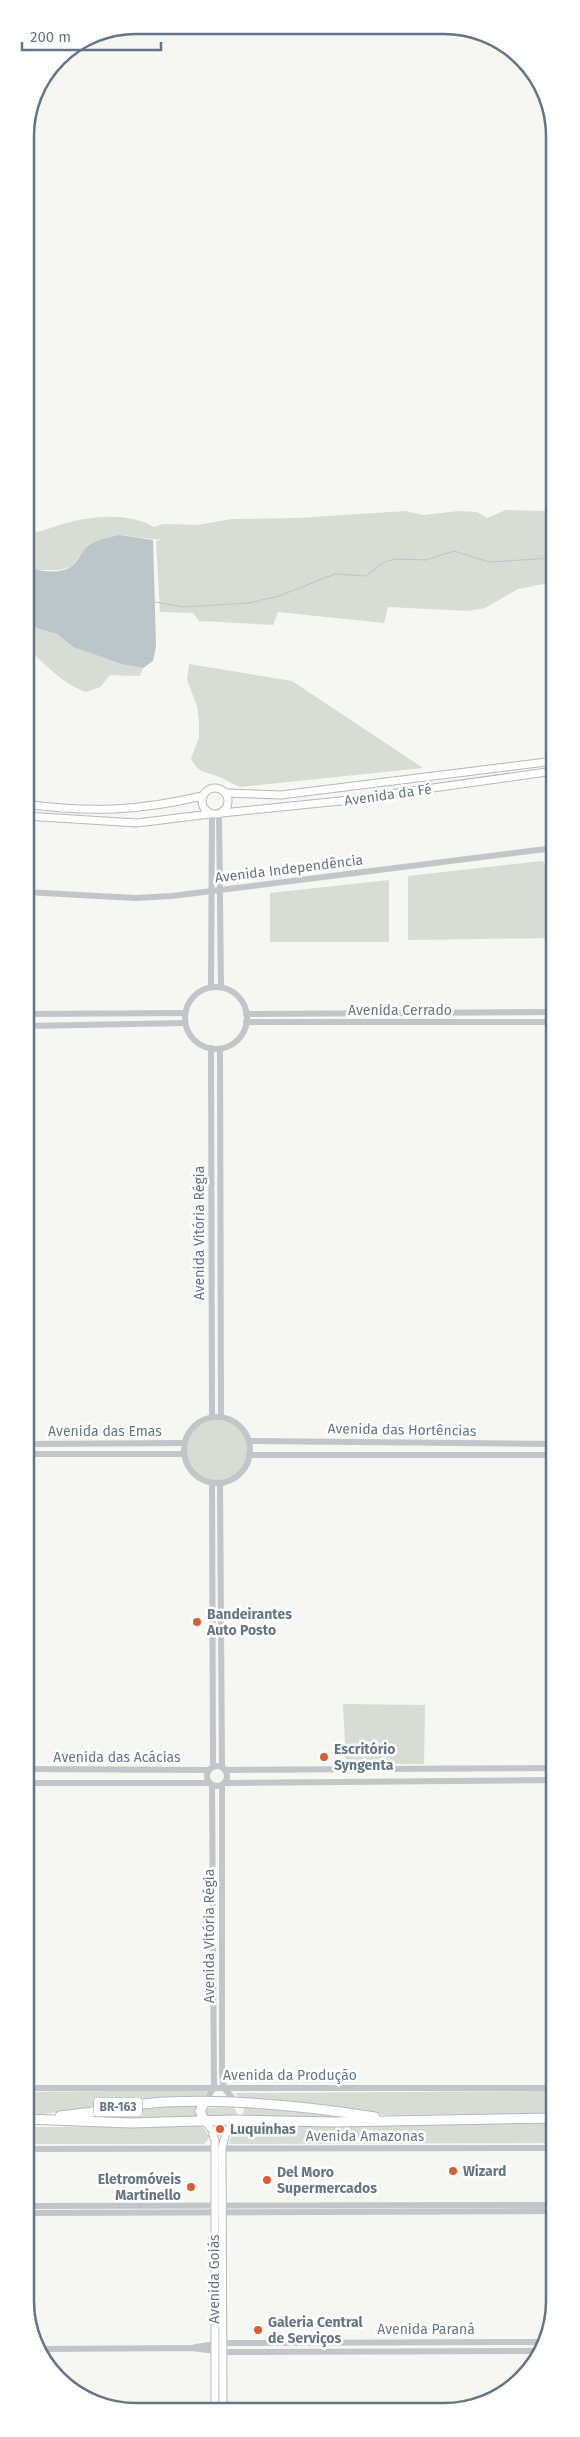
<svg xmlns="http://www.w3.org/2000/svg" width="580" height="2437" viewBox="0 0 580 2437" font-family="'Fira Sans',sans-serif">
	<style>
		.green { fill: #d7ddd4 }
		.water { fill: #bbc5ca }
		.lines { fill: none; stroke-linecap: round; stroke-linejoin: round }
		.stream { stroke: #bbc5ca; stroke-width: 1 }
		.secondary-casing { stroke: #b4b9bd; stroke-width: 9 }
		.trunk-casing { stroke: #b5b8bb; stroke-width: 11 }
		.tertiary { stroke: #c2c6c9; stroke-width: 6 }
		.secondary { stroke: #fff; stroke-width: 7 }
		.trunk { stroke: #fff; stroke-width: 9 }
		.poi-dot { fill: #dd5b2c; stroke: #fff; stroke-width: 2 }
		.labels { text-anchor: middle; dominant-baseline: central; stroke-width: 5; stroke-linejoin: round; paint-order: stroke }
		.shield { fill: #fff; stroke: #949ea8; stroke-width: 1 }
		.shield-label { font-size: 12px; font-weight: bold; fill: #667583 }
		.street-label { font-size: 14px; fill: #667583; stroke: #fff }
		.poi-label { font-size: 14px; font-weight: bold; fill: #667583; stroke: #fff; text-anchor: start }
		.rim { fill: none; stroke: #667583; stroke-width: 2.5 }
	</style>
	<rect width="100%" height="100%" fill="#f6f6f3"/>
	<g class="green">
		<path d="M554 508V582L518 589 485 608 468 611 388 607 384 623 278 612 273 625 199 621 193 613 160 612 156 541 162 540 120 535 85 549 71 567 59 570H36L25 567V533C39 533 50 528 63 524 92 516 127 512 154 527L163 524 197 525 232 519 297 518 405 511 423 515 459 511 477 512 487 518 506 510 542 511Z"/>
		<path d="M25 620 39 629 57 634 73 647 121 664 143 668 140 676 110 675 100 687 86 692C61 683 45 664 25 646Z"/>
		<path d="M189 664 292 681 423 768 240 787C232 784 224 778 217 776 204 772 196 771 191 758L199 738V721L197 706 187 680Z"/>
		<polygon points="541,861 554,867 554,938 408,940 408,876"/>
		<polygon points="389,880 389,942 270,942 270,893"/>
		<circle cx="217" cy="1451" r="31"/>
		<polygon points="343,1704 425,1705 424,1764 346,1764"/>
		<polygon points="208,2090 203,2100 119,2102 45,2114 26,2115 26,2092"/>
		<polygon points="555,2091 555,2114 386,2115 241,2100 235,2093"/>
		<polygon points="200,2104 200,2117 72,2120 102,2112"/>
		<polygon points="263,2106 313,2109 358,2119 243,2116 244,2108"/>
		<polygon points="235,2107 237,2115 233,2117 207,2119 204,2108"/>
		<polygon points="498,2121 555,2122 555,2143 229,2144 232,2131 241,2125 350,2126"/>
		<polygon points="202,2126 210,2137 204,2144 26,2144 26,2127"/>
	</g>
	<path class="water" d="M120 535 153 540 156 646 153 661 143 668 121 664 73 647 57 634 39 629 25 620V567C37 571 61 575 72 566 77 562 80 555 84 550 93 540 107 538 120 535Z"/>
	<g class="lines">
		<polyline class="stream" points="155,602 184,607 249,603 279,596 335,574 366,576 384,562 396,559 426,560 454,551 489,562 554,558"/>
		<g class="secondary-casing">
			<g id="secondary">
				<circle cx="215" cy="801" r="13"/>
				<polyline points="225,793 281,795 554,761"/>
				<path d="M25 804C90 813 139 811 202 796"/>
				<polyline points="222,813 340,801 554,771"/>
				<polyline points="25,816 137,823 210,814"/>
				<polyline points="205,2121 212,2130 215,2141 215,2410"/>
				<polyline points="223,2410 222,2148 225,2136 234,2120"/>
			</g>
		</g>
		<g class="trunk-casing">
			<g id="trunk">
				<polyline points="205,2102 200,2111 205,2121"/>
				<path d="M60 2116C96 2113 130 2104 166 2102 236 2099 306 2106 375 2117"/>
				<polyline points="26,2119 131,2123 234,2120 335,2122 555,2118"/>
			</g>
		</g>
		<g class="tertiary">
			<polyline points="219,814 221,987"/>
			<polyline points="25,892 135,898 172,896 554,848"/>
			<polyline points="211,987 212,814"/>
			<circle cx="216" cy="1018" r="31"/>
			<polyline points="26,1014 185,1013"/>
			<polyline points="246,1014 554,1012"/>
			<polyline points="246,1022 554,1022"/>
			<polyline points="26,1026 185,1023"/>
			<polyline points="211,1048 212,1417"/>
			<polyline points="220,1049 221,1417"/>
			<circle cx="217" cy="1450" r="33"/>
			<polyline points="249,1441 554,1444"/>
			<polyline points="26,1444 184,1443"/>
			<polyline points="26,1454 184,1454"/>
			<polyline points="249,1455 554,1455"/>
			<polyline points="212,1483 213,1767"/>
			<polyline points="220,1483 222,1767"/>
			<circle cx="217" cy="1776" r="10"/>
			<polyline points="26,1769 209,1770"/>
			<polyline points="225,1770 555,1768"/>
			<polyline points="26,1783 209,1783"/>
			<polyline points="225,1783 555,1780"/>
			<polyline points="222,1785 222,2074 224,2088 236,2102"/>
			<polyline points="26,2088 555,2088"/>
			<polyline points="205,2102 214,2087 212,1786"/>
			<polyline points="26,2149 555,2148"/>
			<polyline points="26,2206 555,2205"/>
			<polyline points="26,2213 555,2211"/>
			<polyline points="195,2347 223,2343 541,2342"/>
			<polyline points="42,2349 192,2348 223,2352 537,2351"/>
		</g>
		<use href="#secondary" class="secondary"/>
		<use href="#trunk" class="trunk"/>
	</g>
	<g class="poi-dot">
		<circle cx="197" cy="1622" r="5"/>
		<circle cx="324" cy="1757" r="5"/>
		<circle cx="220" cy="2129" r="5"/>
		<circle cx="453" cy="2171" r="5"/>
		<circle cx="267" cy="2180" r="5"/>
		<circle cx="191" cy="2187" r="5"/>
		<circle cx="258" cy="2330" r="5"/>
	</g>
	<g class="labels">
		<rect class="shield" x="94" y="2097.5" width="48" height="19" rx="4"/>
		<g class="shield-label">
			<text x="118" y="2107">BR-163</text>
		</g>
		<g class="street-label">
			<text transform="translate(388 795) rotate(-8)">Avenida da Fé</text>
			<text transform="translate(289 869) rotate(-7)">Avenida Independência</text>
			<text x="400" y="1010">Avenida Cerrado</text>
			<text transform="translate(199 1233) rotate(-90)">Avenida Vitória Régia</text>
			<text transform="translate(402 1430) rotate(1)">Avenida das Hortências</text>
			<text x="105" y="1431">Avenida das Emas</text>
			<text x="117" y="1757">Avenida das Acácias</text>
			<text transform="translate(209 1936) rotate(-90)">Avenida Vitória Régia</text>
			<text x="290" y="2075">Avenida da Produção</text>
			<text x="365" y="2136">Avenida Amazonas</text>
			<text transform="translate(214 2279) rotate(-90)">Avenida Goiás</text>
			<text x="426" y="2329">Avenida Paraná</text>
		</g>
		<g class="poi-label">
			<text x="207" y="1614">Bandeirantes<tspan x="207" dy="16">Auto Posto</tspan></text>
			<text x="334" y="1749">Escritório<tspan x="334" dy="16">Syngenta</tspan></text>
			<text x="230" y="2129">Luquinhas</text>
			<text x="463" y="2171">Wizard</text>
			<text x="277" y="2172">Del Moro<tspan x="277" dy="16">Supermercados</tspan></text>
			<text x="181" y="2179" text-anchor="end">Eletromóveis<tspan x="181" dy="16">Martinello</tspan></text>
			<text x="268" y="2322">Galeria Central<tspan x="268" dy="16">de Serviços</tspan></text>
		</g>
	</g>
	<path d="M0 0H580V2437H0ZM136 34H444A102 102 0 0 1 546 136V2301A102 102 0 0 1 444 2403H136A102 102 0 0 1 34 2301V136A102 102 0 0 1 136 34Z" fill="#fff" fill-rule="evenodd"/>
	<path class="rim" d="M136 34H444A102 102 0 0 1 546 136V2301A102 102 0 0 1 444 2403H136A102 102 0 0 1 34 2301V136A102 102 0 0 1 136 34Z"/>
	<path d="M22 42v8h139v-8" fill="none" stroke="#667583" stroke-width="2.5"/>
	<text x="30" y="42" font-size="15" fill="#667583" stroke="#ffffff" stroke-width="4" paint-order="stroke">200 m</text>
</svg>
